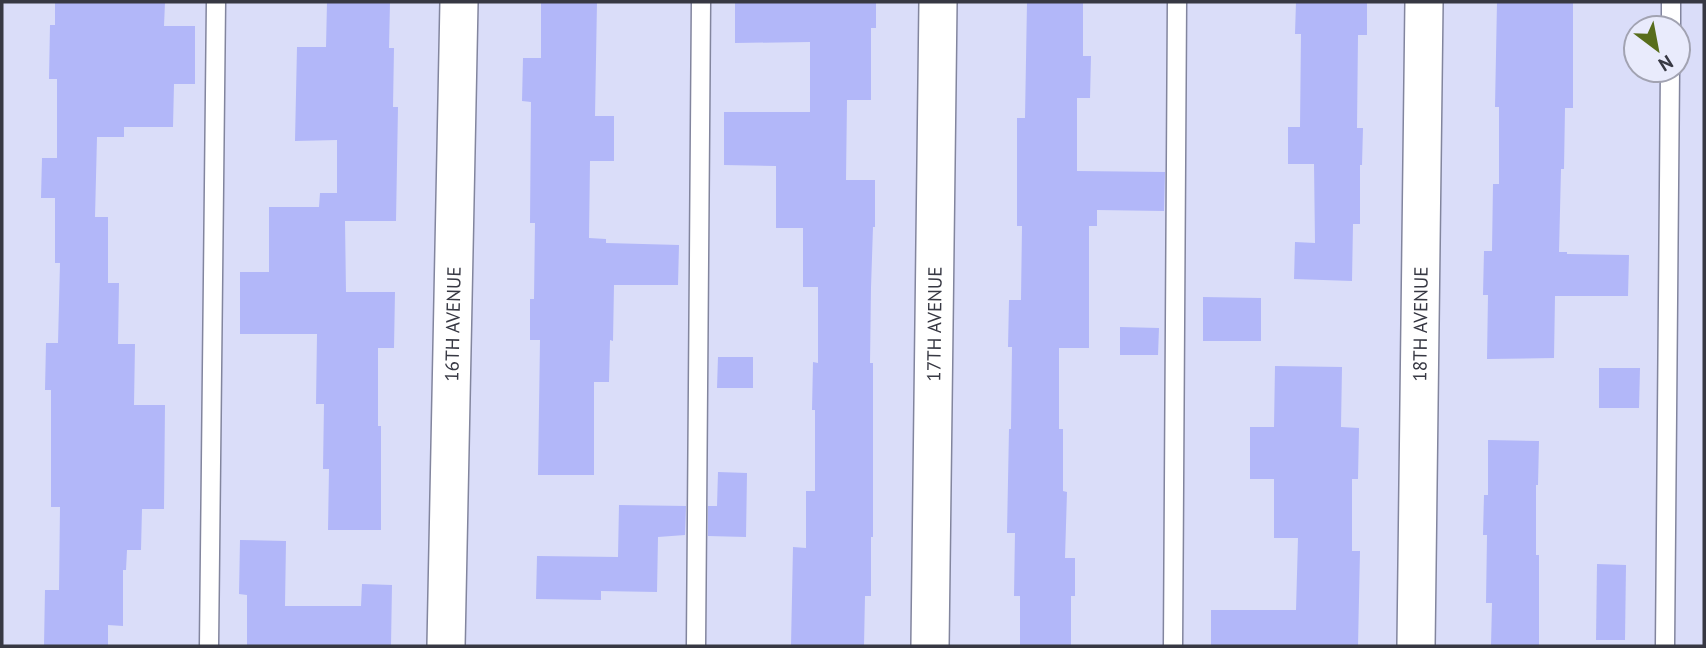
<svg xmlns="http://www.w3.org/2000/svg" width="1706" height="648" viewBox="0 0 1706 648" font-family="'PT Sans',sans-serif">
	<style>
		.building { fill: #b2b7f9 }
		.lines { fill: none; stroke-linecap: round; stroke-linejoin: round }
		.service-casing { stroke: #82859e; stroke-width: 21 }
		.minor-casing { stroke: #82859e; stroke-width: 40 }
		.service { stroke: #fff; stroke-width: 18 }
		.minor { stroke: #fff; stroke-width: 37 }
		.labels { text-anchor: middle; dominant-baseline: central; stroke-width: 6; stroke-linejoin: round; paint-order: stroke }
		.street-label { font-size: 19px; fill: #373843; stroke: #e9ebfc }
	</style>
	<rect width="100%" height="100%" fill="#daddf9"/>
	<g class="building">
		<polygon points="55,2 165,2 164,26 195,26 195,84 174,84 173,127 124,127 124,137 97,137 95,217 108,217 108,283 119,283 118,344 135,344 134,405 165,405 164,509 142,509 141,550 127,550 126,570 123,570 123,626 108,625 108,646 44,646 45,590 59,590 60,507 51,507 51,390 45,390 46,343 58,343 60,263 55,263 55,198 41,198 42,158 57,158 57,79 49,79 50,25 55,25"/>
		<polygon points="327,2 390,2 389,48 394,48 393,107 398,107 396,221 345,221 346,292 395,292 394,348 378,348 378,426 381,426 381,530 328,530 329,469 323,469 324,404 316,404 317,334 240,334 240,272 269,272 269,207 319,207 320,193 337,193 337,140 295,141 297,47 326,47"/>
		<polygon points="541,2 597,2 595,116 614,116 614,161 590,161 589,238 606,239 606,243 679,245 678,285 614,285 613,341 610,340 609,382 594,382 594,475 538,475 540,340 530,340 530,299 534,299 535,223 530,223 531,102 522,101 523,58 541,58"/>
		<polygon points="735,2 876,2 876,28 871,28 871,100 847,100 846,180 875,180 875,227 873,227 871,288 870,363 873,363 873,537 871,537 871,596 865,596 864,646 791,646 793,547 806,548 806,491 815,491 815,410 812,410 813,362 818,363 818,287 803,287 803,228 776,228 776,166 724,165 724,112 810,112 810,42 735,43"/>
		<polygon points="1027,2 1083,2 1083,56 1091,56 1090,98 1077,98 1077,171 1165,172 1164,211 1097,210 1097,226 1089,226 1089,348 1059,348 1059,429 1063,429 1063,491 1067,492 1065,558 1075,558 1075,596 1071,596 1071,646 1020,646 1020,596 1014,596 1015,533 1007,533 1009,429 1011,429 1012,347 1008,347 1009,300 1021,300 1022,226 1017,226 1017,118 1025,118"/>
		<polygon points="1296,2 1367,2 1367,35 1358,35 1357,128 1363,128 1362,165 1360,165 1360,224 1353,224 1352,281 1294,279 1295,242 1315,243 1314,164 1288,164 1288,127 1300,127 1301,34 1295,34"/>
		<polygon points="1497,2 1573,2 1573,108 1565,108 1564,169 1561,169 1559,252 1567,252 1567,254 1629,255 1628,296 1555,296 1554,358 1487,359 1488,295 1483,295 1484,251 1492,251 1493,184 1499,184 1499,107 1495,107"/>
		<polygon points="1203,297 1261,298 1261,341 1203,341"/>
		<polygon points="1120,327 1159,328 1158,355 1120,355"/>
		<polygon points="718,357 753,357 753,388 717,388"/>
		<polygon points="1275,366 1342,367 1341,427 1359,428 1358,479 1352,479 1352,551 1360,551 1358,646 1211,646 1211,610 1296,610 1298,538 1274,538 1274,479 1250,479 1250,427 1274,427"/>
		<polygon points="1599,368 1640,368 1639,408 1599,408"/>
		<polygon points="1488,440 1539,441 1538,485 1536,485 1536,555 1539,555 1539,646 1491,646 1492,603 1486,603 1487,535 1483,535 1484,495 1488,495"/>
		<polygon points="718,472 747,473 746,537 708,536 708,506 717,506"/>
		<polygon points="619,505 686,506 685,535 658,537 657,592 601,591 601,600 536,599 537,556 618,557"/>
		<polygon points="240,540 286,541 285,606 361,606 362,584 392,585 391,646 247,646 247,595 239,594"/>
		<polygon points="1597,564 1626,565 1625,640 1596,640"/>
	</g>
	<g class="lines">
		<g class="service-casing">
			<g id="service">
				<polyline points="1671,28 1671,2"/>
				<polyline points="209,646 216,2"/>
				<polyline points="696,646 701,2"/>
				<polyline points="1173,646 1177,2"/>
				<polyline points="1665,646 1670,70"/>
			</g>
		</g>
		<g class="minor-casing">
			<g id="minor">
				<path id="s1" d="M446 646 459 2"/>
				<path id="s2" d="M930 646 938 2"/>
				<path id="s3" d="M1416 646 1424 2"/>
			</g>
		</g>
		<use href="#service" class="service"/>
		<use href="#minor" class="minor"/>
	</g>
	<g class="labels">
		<g class="street-label">
			<text stroke="none"><textPath href="#s1" startOffset="322">16TH AVENUE</textPath></text>
			<text stroke="none"><textPath href="#s2" startOffset="322">17TH AVENUE</textPath></text>
			<text stroke="none"><textPath href="#s3" startOffset="322">18TH AVENUE</textPath></text>
		</g>
	</g>
	<rect width="1706" height="648" fill="none" stroke="#373843" stroke-width="7"/>
	<g transform="translate(1657 49) rotate(148)"><circle r="33" fill="#e9ebfc" stroke="#a2a3b2" stroke-width="2"/>
	<path d="M0-5L12 26L0 18L-12 26Z" fill="#586d1c"/>
	<text y="-10" font-size="19" font-weight="bold" text-anchor="middle" fill="#373843">N</text>
	</g>
</svg>
